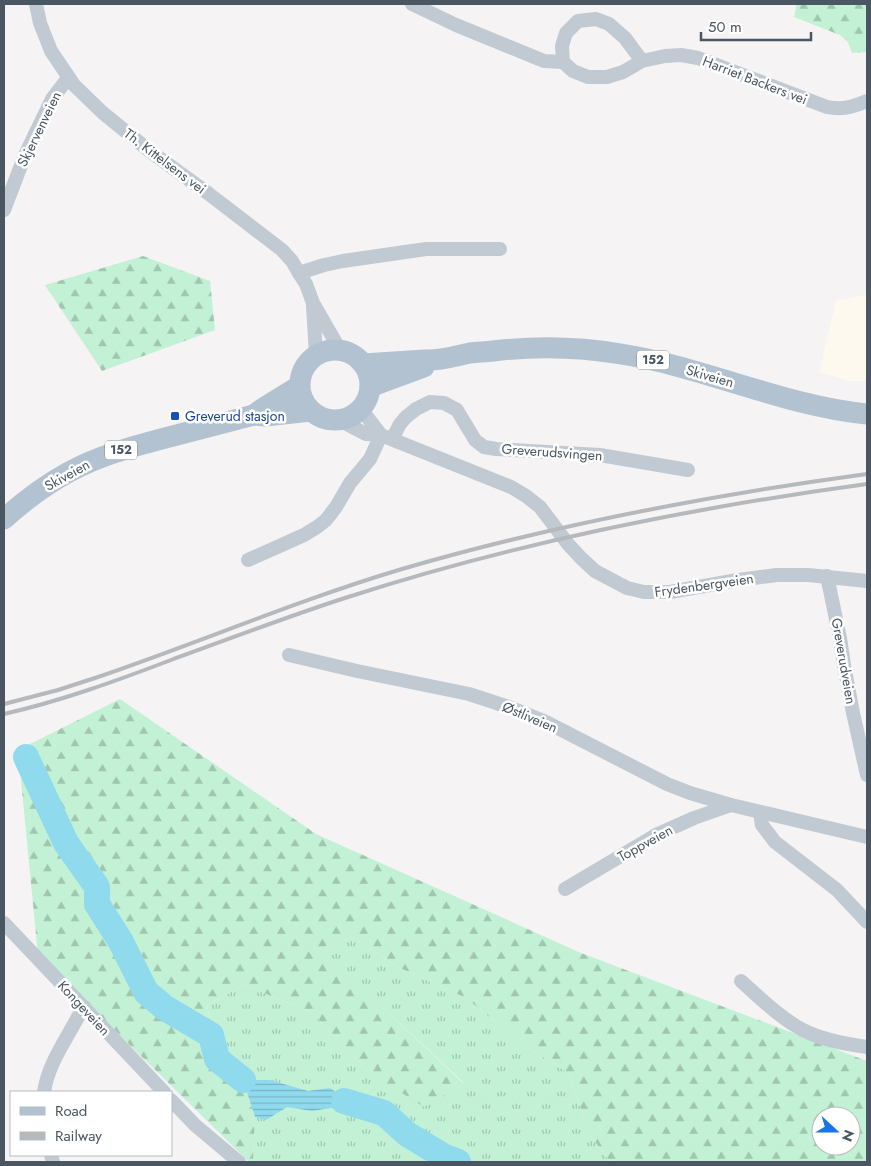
<svg xmlns="http://www.w3.org/2000/svg" width="871" height="1166" viewBox="0 0 871 1166" font-family="Jost,sans-serif">
	<style>
		.commercial { fill: #fdf9ef }
		.grass { fill: url(#grass-tufts) }
		.forest { fill: url(#forest-firs); fill-rule: evenodd }
		.water { fill: url(#water-rules) }
		.lines { fill: none; stroke-linecap: round; stroke-linejoin: round }
		.river { stroke: #90daee; stroke-width: 26 }
		.minor { stroke: #c1cad2; stroke-width: 14 }
		.primary { stroke: #b3c2d1; stroke-width: 21 }
		.rail { stroke: #b5b8bd; stroke-width: 4 }
		.transit-dot { fill: #1a4fb4; stroke: #fff; stroke-width: 2 }
		.labels { text-anchor: middle; dominant-baseline: central; stroke-width: 5; stroke-linejoin: round; paint-order: stroke }
		.shield { fill: #fff; stroke: #808990; stroke-width: 1 }
		.shield-label { font-size: 12px; font-weight: bold; fill: #4a5661 }
		.street-label { font-size: 14px; fill: #4a5661; stroke: #fff }
		.transit-label { font-size: 14px; fill: #164399; stroke: #fff; text-anchor: start }
	</style>
	<defs>
		<pattern id="grass-tufts" width="24" height="20" patternUnits="userSpaceOnUse" patternTransform="scale(1.25)"><rect width="24" height="20" fill="#c3f1d5"/><path d="M3 7l-1-3M5 7V3M7 7l1-3M15 17l-1-3M17 17v-4M19 17l1-3" fill="none" stroke="#a0c6b0"/></pattern>
		<pattern id="forest-firs" width="22" height="20" patternUnits="userSpaceOnUse" patternTransform="scale(1.25)"><rect width="22" height="20" fill="#c3f1d5"/><path d="M5 1l3.5 6h-7zM16 11l3.5 6h-7z" fill="#a0c6b0"/></pattern>
		<pattern id="water-rules" width="6" height="5" patternUnits="userSpaceOnUse" patternTransform="scale(1.25)"><rect width="6" height="5" fill="#90daee"/><path d="M0 2.5h6" fill="none" stroke="#78b4c4"/></pattern>
	</defs>
	<rect width="100%" height="100%" fill="#f5f3f3"/>
	<polygon class="commercial" points="867,294 867,381 850,381 819,372 836,301"/>
	<polygon class="grass" points="353,937 398,967 466,998 524,1045 567,1072 591,1136 610,1162 253,1162 255,1117 243,1080 215,1046 207,1005 244,985 311,1012 370,1073 464,1083 389,1013 313,950"/>
	<g class="forest">
		<polygon points="795,4 867,4 867,52 852,53 848,42 840,35 794,17 796,7"/>
		<polygon points="143,256 210,281 215,330 102,371 45,285"/>
		<path d="M120 699 316 834 581 953 867 1061V1162H610L591 1136 567 1072 524 1045 466 998 398 967 353 937 314 950 389 1013 464 1084 424 1107 370 1073 311 1012 244 985 207 1005 215 1046 243 1080 255 1117 253 1162H249L38 955 18 750ZM821 1116H851V1146H821Z"/>
	</g>
	<polygon class="water" points="243,1080 270,1080 308,1091 330,1088 344,1098 343,1106 312,1111 287,1107 266,1120 255,1117"/>
	<g class="lines">
		<g class="river">
			<polyline points="26,757 66,843 97,887 97,904 121,942 146,992 165,1008 211,1035 217,1059 243,1080"/>
			<polyline points="344,1101 384,1113 407,1134 445,1157 458,1162"/>
		</g>
		<g class="minor">
			<polyline points="36,4 40,23 51,51 74,85 103,113 151,152 209,194 282,250 292,261 299,273 306,284 313,303 340,350"/>
			<polyline points="412,4 456,25 544,61 563,62"/>
			<path d="M642 61 625 38 609 24 596 19 578 21 566 33 562 46 563 62 573 71 588 77H607L623 72 642 61 665 56 681 55 698 58 827 107C842 110 853 107 867 101"/>
			<polyline points="4,210 25,155 52,99 68,78"/>
			<polyline points="299,273 324,265 343,261 426,249 500,249"/>
			<polyline points="313,306 316,355"/>
			<polyline points="361,409 381,435"/>
			<polyline points="339,420 366,434 381,435 511,487 526,496 540,507 568,544 581,558 595,571 627,588 644,592 670,592 738,580 777,575 808,575 867,581"/>
			<polyline points="392,439 400,424 406,417 416,409 430,402 444,403 457,410 475,440 484,447 496,449 600,455 688,470"/>
			<polyline points="248,560 304,535 317,527 326,520 336,507 350,483 370,459 381,435"/>
			<polyline points="827,576 840,638 844,665 853,713 867,775"/>
			<polyline points="289,655 357,671 469,694 509,707 546,722 667,784 690,793 731,805 867,837"/>
			<polyline points="760,813 762,825 775,842 837,890 867,922"/>
			<polyline points="565,889 656,835 694,818 731,805"/>
			<polyline points="4,923 164,1092"/>
			<path d="M741 981C760 998 780 1018 803 1030 822 1040 846 1044 867 1047"/>
			<path d="M44 1092C48 1064 66 1040 79 1015L84 1009"/>
			<polyline points="171,1100 195,1125 239,1162"/>
			<polyline points="51,1155 53,1162"/>
		</g>
		<g class="primary">
			<circle cx="335" cy="385" r="35"/>
			<path d="M363 364 425 360C440 361 455 356 470 353 477 352 485 352 493 351 535 346 579 347 621 354 704 367 784 406 867 414"/>
			<polyline points="370,387 424,367"/>
			<polyline points="254,415 262,409 299,386"/>
			<path d="M4 519C24 501 45 485 69 472 100 455 135 446 169 437 197 430 226 422 254 415L265 416 311 411"/>
		</g>
		<g class="rail">
			<path d="M4 704 58 690 95 678C198 643 298 600 402 569 553 525 712 495 867 474"/>
			<path d="M4 714C61 701 116 681 171 660 229 639 286 617 345 598 514 543 690 508 867 484"/>
		</g>
	</g>
	<rect class="transit-dot" x="170" y="411" width="10" height="10" rx="2.5"/>
	<g class="labels">
		<g class="shield">
			<rect x="637" y="350.5" width="32" height="19" rx="4"/>
			<rect x="105" y="440.5" width="32" height="19" rx="4"/>
		</g>
		<g class="shield-label">
			<text x="653" y="360">152</text>
			<text x="121" y="450">152</text>
		</g>
		<g class="street-label">
			<text transform="translate(755 80) rotate(21)">Harriet Backers vei</text>
			<text transform="translate(39 129) rotate(-64)">Skjervenveien</text>
			<text transform="translate(165 161) rotate(37)">Th. Kittelsens vei</text>
			<text transform="translate(710 376) rotate(16)">Skiveien</text>
			<text transform="translate(552 452) rotate(4)">Greverudsvingen</text>
			<text transform="translate(67 475) rotate(-29)">Skiveien</text>
			<text transform="translate(704 585) rotate(-8)">Frydenbergveien</text>
			<text transform="translate(844 661) rotate(80)">Greverudveien</text>
			<text transform="translate(530 717) rotate(23)">Østliveien</text>
			<text transform="translate(645 843) rotate(-29)">Toppveien</text>
			<text transform="translate(84 1008) rotate(47)">Kongeveien</text>
		</g>
		<g class="transit-label">
			<text x="185" y="416">Greverud stasjon</text>
		</g>
	</g>
	<rect width="871" height="1166" fill="none" stroke="#4a5661" stroke-width="10"/>
	<rect x="10" y="1091" width="162" height="65" fill="#ffffff" stroke="#b7bbc0"/>
	<rect x="20" y="1107" width="25" height="8" fill="#b3c2d1" stroke="#b7bbc0"/>
	<text x="55" y="1116" font-size="15" fill="#4a5661">Road</text>
	<rect x="20" y="1132" width="25" height="8" fill="#b5b8bd" stroke="#b7bbc0"/>
	<text x="55" y="1141" font-size="15" fill="#4a5661">Railway</text>
	<g transform="translate(836 1131) rotate(111)"><circle r="24" fill="#ffffff" stroke="#b7bbc0"/>
	<path d="M0-4L9 19L0 12L-9 19Z" fill="#1a73e8"/>
	<text y="-8" font-size="14" font-weight="bold" text-anchor="middle" fill="#4a5661">N</text>
	</g>
	<path d="M701 32v8h110v-8" fill="none" stroke="#4a5661" stroke-width="2.5"/>
	<text x="708" y="32" font-size="15" fill="#4a5661" stroke="#ffffff" stroke-width="4" paint-order="stroke">50 m</text>
</svg>
